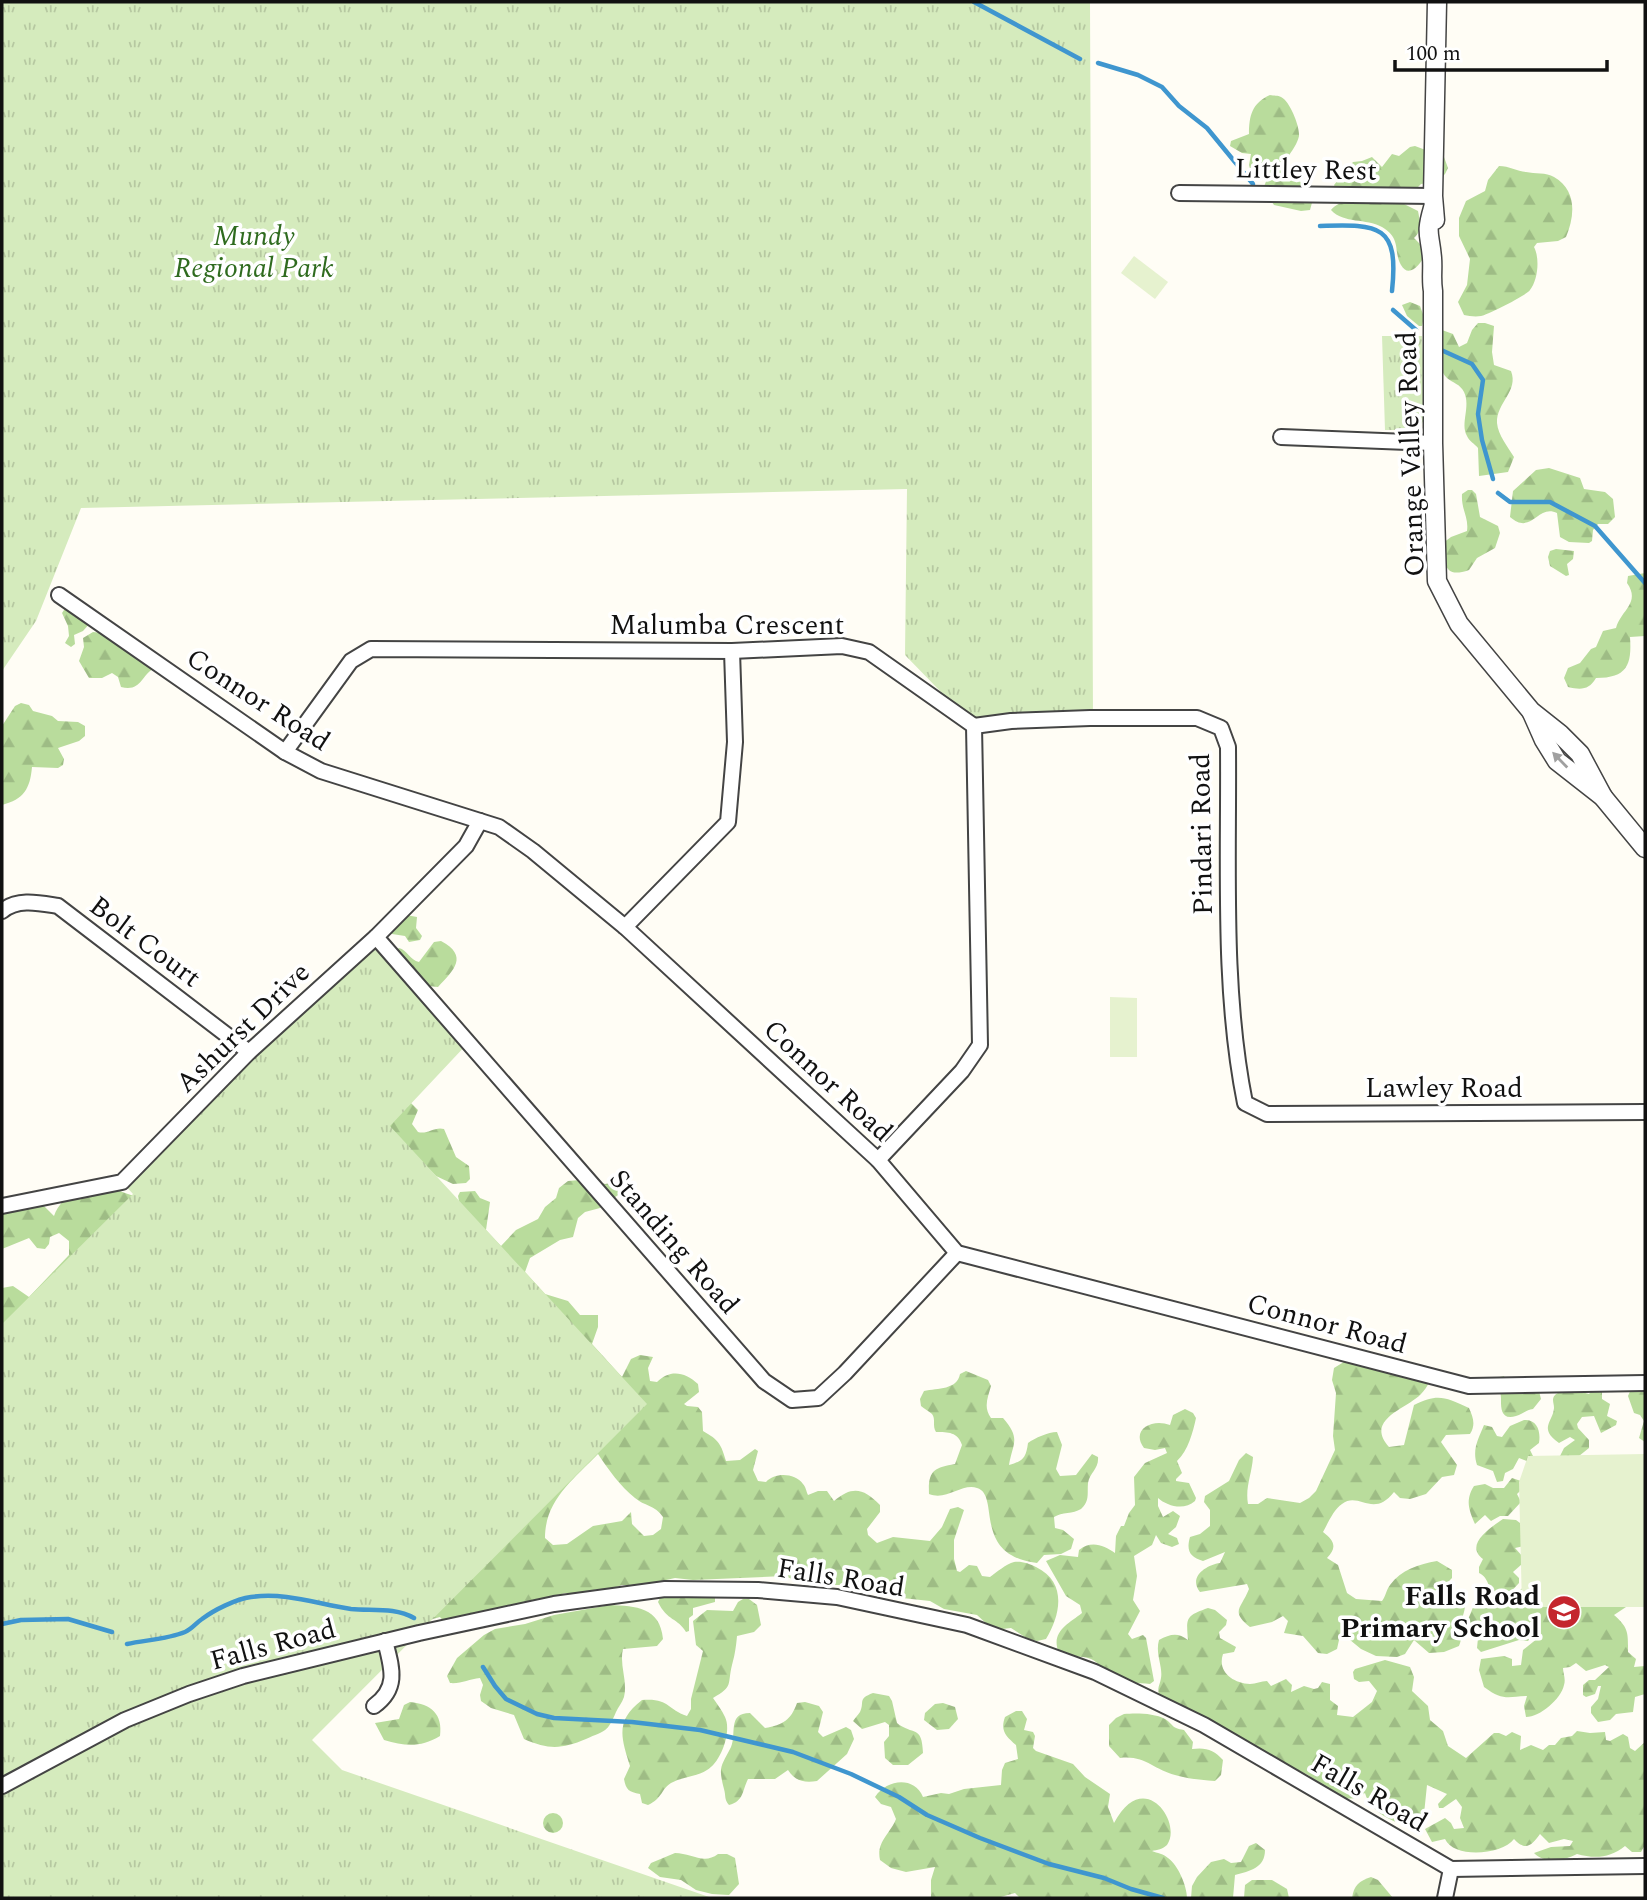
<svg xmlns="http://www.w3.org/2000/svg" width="1647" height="1900" viewBox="0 0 1647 1900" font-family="Spectral,serif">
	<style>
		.forest { fill: url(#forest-firs); fill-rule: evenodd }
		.park { fill: url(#park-tufts) }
		.pitch { fill: #e6f2cf }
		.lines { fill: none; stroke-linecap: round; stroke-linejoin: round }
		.stream { stroke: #3f96cf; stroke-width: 4.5 }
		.minor-casing { stroke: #444; stroke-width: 18 }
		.tertiary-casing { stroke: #444; stroke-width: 21 }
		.minor { stroke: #fff; stroke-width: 14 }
		.tertiary { stroke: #fff; stroke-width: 18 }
		.oneway { fill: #a0a0a0 }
		.labels { text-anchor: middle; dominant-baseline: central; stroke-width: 7; stroke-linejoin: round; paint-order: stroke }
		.street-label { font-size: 28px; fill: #111; stroke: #fff }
		.park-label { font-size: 28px; font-style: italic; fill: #2f6b1f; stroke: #fff }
		.poi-label { font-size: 28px; font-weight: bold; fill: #111; stroke: #fff; text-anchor: end }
	</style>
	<defs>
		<pattern id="forest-firs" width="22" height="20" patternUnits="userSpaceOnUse" patternTransform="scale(1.75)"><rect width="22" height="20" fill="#b9dc9c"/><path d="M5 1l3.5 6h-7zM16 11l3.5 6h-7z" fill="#9ebc85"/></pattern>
		<pattern id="park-tufts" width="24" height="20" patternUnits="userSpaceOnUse" patternTransform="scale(1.75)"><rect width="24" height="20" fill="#d5ebbd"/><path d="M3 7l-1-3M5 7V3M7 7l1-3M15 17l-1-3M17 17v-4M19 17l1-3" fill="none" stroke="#b6c8a1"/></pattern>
	</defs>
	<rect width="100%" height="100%" fill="#fffdf5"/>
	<g class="forest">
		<path d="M1270 95C1274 96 1278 95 1281 97 1290 101 1300 127 1299 136 1295 154 1277 161 1284 181L1298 180 1312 191 1313 199 1310 210 1301 211 1274 205 1263 189 1267 179 1264 175 1257 176 1251 173 1249 165 1251 154 1242 153 1230 146 1231 141 1249 134C1249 116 1252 103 1270 95Z"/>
		<polygon points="1415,146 1444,157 1448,168 1445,174 1437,182 1421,184 1415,190 1336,189 1334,185 1353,162 1362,161 1372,157 1382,167 1392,154 1399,156 1410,147"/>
		<path d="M1499 166C1509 166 1517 171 1526 172 1535 174 1546 172 1554 177 1577 190 1575 216 1566 237L1558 241 1537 243 1534 247C1540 258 1538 280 1530 290 1527 295 1487 315 1481 316 1475 317 1469 316 1464 315L1458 302 1467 285 1470 259 1459 236V218L1466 201 1485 191 1488 180Z"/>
		<path d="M1376 200 1400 202 1418 211C1420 221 1422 231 1414 238L1426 250C1424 262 1409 280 1401 265 1393 251 1402 239 1382 227 1366 218 1344 224 1331 210 1340 198 1362 201 1376 200Z"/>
		<polygon points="1410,302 1420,306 1424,317 1422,326 1419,326 1407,316 1402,305"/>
		<path d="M1478 323H1485L1494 326 1492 352 1494 365 1511 371C1519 391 1496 403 1497 423 1498 435 1508 447 1514 457L1508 472 1479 476 1478 448C1475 444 1469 441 1467 436 1460 423 1471 407 1464 392 1460 384 1453 383 1447 378 1435 366 1441 346 1442 330L1453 334 1459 347 1467 343 1472 330Z"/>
		<path d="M1549 468 1580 478 1584 489 1605 492 1613 499 1615 517 1608 524H1598L1593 530 1592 541 1589 543 1569 542 1560 537 1557 513C1537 504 1532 536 1510 517L1513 491 1536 470Z"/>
		<path d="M1468 490H1472L1476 494 1480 517 1498 526 1500 533 1495 548 1477 558 1469 570C1443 579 1445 563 1443 543L1451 537 1467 531C1469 517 1461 510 1462 494Z"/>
		<polygon points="1556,549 1574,551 1573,559 1567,564 1569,575 1566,576 1550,566 1548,557 1550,551"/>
		<path d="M1645 573V636L1630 637C1632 665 1627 678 1596 678 1589 690 1581 690 1568 687L1564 678 1568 668 1580 663 1591 649 1596 647 1603 631 1616 628C1621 610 1641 603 1627 583L1628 576Z"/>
		<polygon points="66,607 75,617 83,616 90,623 83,631 74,635 75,644 71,647 65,643 69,636 68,626 62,613"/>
		<path d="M93 632C107 632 130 646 136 658L148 655 155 664 153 669C141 676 141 692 121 687L118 677 112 673 102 678H89L79 661 84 647 83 638Z"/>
		<path d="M21 703 29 705 33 711 52 716 58 721 78 722 85 726V736L79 741 58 748 64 759 63 765 58 768 32 767C30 789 24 799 2 805V726L15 706Z"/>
		<polygon points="406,915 417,917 416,928 422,936 420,940 409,942 405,936 392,934 391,931"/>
		<path d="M441 941C469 956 454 970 438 987L428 986 396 950 399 948C407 950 410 960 419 962L434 942Z"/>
		<path d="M408 1100 418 1110 412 1124 418 1132C427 1135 435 1126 444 1129L456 1157 469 1166 470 1179 466 1183 453 1184 436 1176 369 1109Z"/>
		<path d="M592 1179 605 1184 622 1181 625 1184V1190L600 1208 585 1212 578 1218 573 1237 560 1240 530 1258 525 1272 545 1294 568 1301 580 1315H598V1327L592 1344 622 1377 631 1359 640 1355 653 1357 648 1368 650 1381 657 1382C670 1369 685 1372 698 1384L699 1392 684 1404 687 1406 698 1407 702 1412 703 1431C719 1440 721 1444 726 1461L740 1460 755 1449 758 1451 753 1470 758 1481 766 1482C775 1472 795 1473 803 1484 806 1487 806 1491 808 1495L818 1491H827L834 1501C853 1485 864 1489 880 1505V1512L867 1529 868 1535 877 1543 893 1537 930 1541 942 1527 950 1509 958 1507 964 1510 954 1540V1559L957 1571 960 1572 969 1565 977 1566 982 1576 990 1577C997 1572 1006 1564 1014 1562 1022 1561 1030 1564 1036 1567 1067 1582 1061 1614 1046 1639L1037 1641 1028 1639 1011 1628 1002 1629 988 1625 977 1615 944 1609 930 1601 893 1597 842 1585H809L784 1576 693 1580 675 1578 639 1586 622 1585 610 1589H597L582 1594 566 1593 531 1601 508 1611 445 1623 440 1617 418 1623 2 1661V1288L13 1286 29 1297 69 1255V1241L59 1233 50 1237 49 1244 45 1249 37 1248 29 1238 2 1249V1209L41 1203 54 1216C58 1204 67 1199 71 1187 90 1176 112 1189 131 1195L459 1201 458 1196 460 1192 475 1191 480 1198 490 1202 486 1230 501 1246 516 1230 538 1219 545 1207 556 1198 559 1188 568 1181ZM598 1454C608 1469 620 1486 635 1498 644 1506 655 1505 663 1517L661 1529 653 1535 644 1536 632 1524 631 1512 622 1521 593 1526 567 1544 553 1545 545 1538C545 1500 573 1480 598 1454Z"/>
		<path d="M1347 1360 1413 1379 1428 1368 1435 1369C1431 1378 1428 1387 1421 1394 1407 1409 1364 1419 1389 1447L1404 1445 1414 1405C1438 1393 1445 1397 1469 1408 1473 1417 1476 1425 1470 1434L1446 1435 1441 1442 1457 1465 1454 1475 1442 1477 1426 1494 1410 1499 1400 1498 1394 1492C1373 1519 1359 1491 1342 1504 1334 1509 1328 1523 1323 1532 1335 1541 1337 1548 1327 1558L1338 1565 1347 1593 1356 1599 1382 1601C1386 1596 1386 1590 1390 1585 1401 1570 1419 1564 1437 1561L1452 1570V1578L1446 1584V1594L1450 1599 1459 1597 1465 1600C1466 1609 1463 1614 1461 1623 1460 1631 1463 1637 1459 1646L1444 1652 1429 1653 1414 1640 1405 1654 1397 1657 1376 1656 1361 1649 1344 1635 1339 1640 1337 1649 1327 1654 1318 1653 1303 1636 1284 1633 1288 1621 1283 1616 1272 1622 1250 1627C1230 1611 1241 1609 1249 1589L1247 1584 1200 1592C1188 1577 1206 1565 1220 1563L1225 1552 1203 1561C1190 1557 1186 1551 1190 1537L1200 1534 1210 1526V1510L1204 1502 1205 1496 1229 1481 1239 1460 1246 1453 1253 1457C1252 1474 1245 1487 1248 1504H1258L1267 1498 1300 1503 1309 1498 1316 1491 1335 1450 1333 1436 1336 1393 1332 1380 1334 1368Z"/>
		<path d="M966 1371 988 1380 991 1386C988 1397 983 1407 991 1418H1003C1021 1439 1013 1442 1009 1465 1023 1461 1026 1458 1028 1443 1035 1438 1048 1432 1057 1432L1062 1445 1056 1469 1060 1476 1076 1475 1092 1454 1098 1457C1099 1469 1090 1472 1088 1483 1087 1493 1090 1501 1081 1509 1073 1514 1062 1512 1054 1517L1055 1528 1063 1530 1074 1539 1071 1549 1061 1554 1044 1555 1037 1563C971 1555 1001 1495 977 1488 962 1483 947 1501 929 1494 928 1470 934 1468 955 1464L962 1445C958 1432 948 1432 936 1432 932 1426 936 1419 932 1414 929 1411 924 1409 921 1406L920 1399 924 1391C938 1388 957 1390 960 1374Z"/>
		<path d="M1504 1376 1509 1392 1513 1393 1522 1387 1537 1383 1541 1399 1533 1409C1526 1410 1523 1414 1516 1416 1500 1421 1501 1406 1501 1398 1501 1392 1498 1386 1497 1380L1500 1377Z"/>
		<path d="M1595 1387H1602V1399L1610 1404 1607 1416 1617 1421 1616 1425 1601 1433 1594 1416 1582 1417 1577 1424 1578 1428 1589 1440V1448L1579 1456 1559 1458 1564 1448 1575 1440 1570 1437 1559 1443C1538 1428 1553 1422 1554 1408 1554 1402 1550 1397 1558 1393 1569 1387 1579 1391 1589 1394Z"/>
		<polygon points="1638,1388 1645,1390 1645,1442 1639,1438 1644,1421 1640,1415 1634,1413 1628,1396 1631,1389"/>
		<path d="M1185 1409 1193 1413 1196 1418C1193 1432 1188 1451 1177 1461L1182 1473 1176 1479V1481L1189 1483 1196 1498 1195 1501C1184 1511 1167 1506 1158 1498V1506L1163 1517 1173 1511 1180 1516 1176 1527 1168 1534 1177 1538 1179 1544 1172 1547 1161 1543 1156 1535 1152 1545 1134 1556 1137 1576 1133 1600 1140 1611 1128 1634 1132 1639 1143 1635 1146 1638 1154 1681 1150 1684C1139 1683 1122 1682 1112 1677 1104 1673 1099 1662 1091 1659 1081 1655 1070 1658 1059 1653 1050 1632 1068 1624 1082 1613L1080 1605 1066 1596 1046 1561 1060 1555 1078 1557 1079 1550C1091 1540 1104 1545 1115 1553L1116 1536 1121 1526H1124L1129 1513 1135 1505 1134 1477 1145 1463 1167 1453 1165 1448 1155 1450 1144 1448C1130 1429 1153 1418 1170 1425L1173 1415Z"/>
		<path d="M1524 1420C1537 1419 1541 1431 1539 1443L1530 1450 1533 1456 1527 1461 1519 1458 1513 1469 1505 1473 1503 1481 1497 1482 1493 1471 1477 1465C1472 1449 1478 1440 1484 1425L1492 1427 1497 1436 1502 1437 1510 1426Z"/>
		<path d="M1512 1478 1521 1481 1523 1488 1517 1494 1521 1502 1508 1516H1500L1491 1521 1485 1515 1475 1524C1469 1510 1465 1500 1474 1486L1485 1484 1493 1488H1504Z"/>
		<path d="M1503 1519 1516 1520 1524 1526V1546L1515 1548 1523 1557 1522 1564 1513 1572 1519 1578V1583L1507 1596 1496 1599C1488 1591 1490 1578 1479 1573V1567L1483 1559C1464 1545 1490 1528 1503 1519Z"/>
		<path d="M1527 1587 1626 1607 1614 1615C1629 1628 1628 1633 1628 1652L1636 1659 1634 1667 1645 1666V1694L1635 1697 1633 1712 1616 1714 1610 1720 1598 1722 1591 1713V1707L1598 1699 1601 1686H1598L1595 1694 1586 1697 1583 1695V1685L1589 1680H1595L1609 1667 1605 1665 1586 1671 1576 1663 1570 1667 1563 1668C1563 1673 1566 1679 1564 1685 1561 1699 1540 1717 1526 1717L1524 1706 1527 1696C1507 1697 1503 1701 1484 1687L1479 1670 1481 1659 1504 1656 1512 1659V1666L1521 1665 1523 1650 1538 1638 1531 1637 1528 1641 1519 1640 1481 1652 1477 1648 1478 1638 1464 1629 1474 1605 1479 1602 1504 1601 1515 1591Z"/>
		<path d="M699 1593 715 1597V1602L693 1608V1615L689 1618V1631L686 1632C678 1618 667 1621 658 1602L660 1598H686L691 1594Z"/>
		<path d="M743 1599H749L757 1605 761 1625 754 1632 737 1636C736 1647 735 1654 732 1665 727 1685 734 1686 713 1698 717 1704 722 1710 725 1717 732 1731 721 1762 707 1770 696 1777 682 1777 671 1783 661 1789 663 1798 648 1805L642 1803 640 1794C629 1792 626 1790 624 1779L630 1766C621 1737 615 1721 642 1700 670 1698 666 1709 687 1716L691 1709V1699L703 1651 696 1645 693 1621 707 1610 733 1611 738 1602Z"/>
		<path d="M610 1605C636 1606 660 1607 663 1639L657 1646 623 1649C619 1665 628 1681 624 1697 622 1703 618 1707 616 1712 607 1733 606 1730 586 1739 562 1749 549 1750 524 1739L514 1715 491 1708 481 1701 480 1695 483 1685 480 1678C469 1679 461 1684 450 1683L447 1676 457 1658 484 1635 495 1629 525 1624 554 1615Z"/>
		<path d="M1208 1608 1215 1610 1227 1620 1226 1625 1219 1632 1220 1638 1236 1647 1234 1652 1223 1654C1217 1672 1233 1683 1250 1684 1256 1684 1261 1681 1267 1681L1271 1686 1286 1679 1292 1685 1291 1692 1304 1686 1314 1689 1318 1688 1322 1682 1330 1684V1700L1338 1706 1337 1715 1353 1717 1372 1702 1377 1691 1369 1681 1359 1682 1354 1679 1353 1672 1355 1669 1385 1660 1410 1667 1414 1677 1412 1691 1428 1706 1430 1720 1443 1731 1448 1746 1466 1758 1494 1733H1499L1506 1736 1512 1732 1521 1736 1520 1750 1531 1745 1543 1750 1549 1745H1555L1561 1738 1572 1736 1577 1731 1590 1733 1605 1732 1606 1740 1610 1741 1623 1734 1628 1737 1630 1748 1635 1751 1645 1742V1845L1641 1852H1632L1625 1846C1610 1858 1595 1859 1577 1854 1564 1861 1544 1864 1534 1853L1551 1847 1570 1846 1573 1841 1564 1839 1549 1843 1540 1834C1532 1845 1526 1852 1514 1839 1502 1855 1454 1859 1445 1839L1432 1842 1425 1829 1445 1818 1451 1823 1454 1829 1464 1828 1460 1818 1462 1807 1456 1799 1443 1808H1439L1438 1804 1447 1794 1427 1785 1424 1814 1412 1827C1394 1823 1370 1812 1365 1793L1358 1798 1342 1799 1308 1775 1265 1754 1218 1728 1204 1717 1159 1696C1157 1687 1160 1685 1161 1678 1163 1666 1155 1654 1159 1640 1170 1634 1178 1632 1188 1640 1186 1617 1186 1616 1208 1608Z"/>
		<path d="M873 1693 889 1696 892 1701 897 1723C913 1736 922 1724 923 1753L908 1765H893L885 1758 884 1742 889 1736V1725L885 1722 862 1729 853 1721C855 1718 858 1715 860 1712 865 1702 857 1699 873 1693Z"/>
		<path d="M410 1702C431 1704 443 1714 440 1736 420 1748 405 1746 384 1740L375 1723 399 1719 404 1705Z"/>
		<path d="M805 1702 819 1706 823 1712 818 1732 823 1737 846 1727 851 1730 854 1739 847 1754 817 1781C804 1783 795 1781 788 1770L775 1779H748C742 1791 744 1801 729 1805 724 1799 726 1796 724 1789 718 1766 721 1767 731 1747 737 1734 727 1713 750 1713L765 1728C783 1725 791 1720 797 1703Z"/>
		<polygon points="943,1703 955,1707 958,1719 949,1729 937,1730 924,1720 925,1713 935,1704"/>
		<path d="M1016 1711H1022L1027 1719 1024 1730 1033 1732 1035 1736 1033 1748 1036 1751 1073 1764 1085 1777 1110 1794 1108 1807 1114 1823C1144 1766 1183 1823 1167 1845 1163 1849 1157 1850 1152 1851 1157 1853 1164 1854 1168 1858 1178 1865 1187 1886 1187 1898H1020L1015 1893 997 1898H931V1880L935 1867 906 1872 891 1868 880 1860C876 1842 890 1834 896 1819L891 1807 881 1804 875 1797C887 1779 914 1776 923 1797L941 1793 949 1794 964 1789 1001 1785 1002 1770 1005 1763 1018 1759 1016 1745C1006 1736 1000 1731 1005 1717Z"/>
		<path d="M1124 1714C1136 1713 1154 1713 1165 1719 1174 1725 1171 1728 1184 1730L1193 1742 1192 1749C1206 1747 1214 1750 1223 1760L1221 1775 1215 1781C1202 1780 1188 1779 1175 1775 1154 1770 1145 1755 1120 1758L1109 1746V1725L1116 1718Z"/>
		<circle cx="553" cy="1823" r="10"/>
		<path d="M1256 1843 1265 1850C1265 1868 1250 1871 1235 1875L1233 1898H1191L1192 1886 1197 1877 1211 1862 1224 1859 1231 1863 1241 1862 1249 1846Z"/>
		<path d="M675 1853C691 1853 704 1865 718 1854H727L735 1858 739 1884 729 1895 712 1894 696 1890 681 1880 660 1877 648 1868 651 1863Z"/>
		<path d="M1371 1877 1378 1880 1393 1898H1352C1354 1885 1359 1881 1371 1877Z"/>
		<polygon points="1252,1880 1272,1880 1287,1889 1289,1898 1244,1898 1245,1885"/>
	</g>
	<g class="park">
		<polygon points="2,2 1090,2 1093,718 974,726 905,655 907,489 81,508 36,621 2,671"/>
		<polygon points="1382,336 1422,336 1426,418 1416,430 1385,430"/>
		<polygon points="376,937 468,1043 390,1126 647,1404 312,1740 342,1770 712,1898 2,1898 2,1324 133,1194 122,1182"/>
	</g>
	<g class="pitch">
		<polygon points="1134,256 1168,282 1155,299 1121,273"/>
		<polygon points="1110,997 1137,998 1137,1057 1110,1057"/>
		<polygon points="1645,1454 1645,1607 1522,1607 1519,1482 1528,1456"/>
	</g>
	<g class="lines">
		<g class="stream">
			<polyline points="974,2 1080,59"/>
			<polyline points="1098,63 1138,75 1162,87 1179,106 1207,128 1253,184"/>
			<path d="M1320 226C1380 224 1399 225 1392 291"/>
			<polyline points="1393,310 1416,330"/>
			<polyline points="1439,349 1472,364 1483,380 1478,414 1482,440 1493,479"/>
			<polyline points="1498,493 1510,502 1550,502 1595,526 1645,583"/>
			<polyline points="2,1624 21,1620 68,1619 112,1632"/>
			<path d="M127 1644C146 1640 168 1639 185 1632 192 1629 196 1623 202 1619 214 1610 236 1599 251 1597 286 1592 317 1604 351 1609 372 1611 395 1607 414 1618"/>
			<polyline points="483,1667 495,1686 506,1699 537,1714 554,1718 632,1722 700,1730 793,1752 851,1774 899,1797 927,1815 980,1838 1049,1864 1104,1878 1131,1889 1163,1898"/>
		</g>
		<g class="minor-casing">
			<g id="minor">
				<polyline points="1179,193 1433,196"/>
				<polyline points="1281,437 1433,443"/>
				<polyline points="59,595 285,752 321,771 499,827 533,851 625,927 878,1160 957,1253 1469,1386 1645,1383"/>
				<path d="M974 726 1011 721 1090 718H1197L1221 728 1228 747C1229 864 1222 989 1245 1103L1267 1114 1645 1112"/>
				<polyline points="285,752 351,661 371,649 732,651 842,646 869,652 974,726 980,1045 962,1071 878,1160"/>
				<path d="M2 911C18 898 39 903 58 906L249 1052"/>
				<polyline points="625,927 728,822 735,742 732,651"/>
				<polyline points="376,937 764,1381 792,1400 818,1398 845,1373 957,1253"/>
				<polyline points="2,1206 122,1182 249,1052 376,937 466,846 480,821"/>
				<path d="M374 1706C399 1688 392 1668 385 1641"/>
				<polyline points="2,1786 125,1720 189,1694 243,1676 419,1633 554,1604 665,1589 758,1590 837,1597 967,1625 1095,1672 1204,1725 1451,1869 1645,1866"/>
				<polyline points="1445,1898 1451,1869"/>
			</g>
		</g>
		<g class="tertiary-casing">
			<g id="tertiary">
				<path d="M1433 208C1425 235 1430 233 1432 258 1433 269 1431 279 1433 291V443L1437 581 1459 624 1531 711 1560 734 1580 754 1603 797"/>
				<polyline points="1435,220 1433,196 1437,2"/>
				<polyline points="1532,713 1544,740 1557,761 1603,797 1645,848"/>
			</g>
		</g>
		<use href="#minor" class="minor"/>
		<use href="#tertiary" class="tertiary"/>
	</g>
	<defs><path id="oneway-solid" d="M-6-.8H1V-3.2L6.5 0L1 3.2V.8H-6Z" transform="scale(1.75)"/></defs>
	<use class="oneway" href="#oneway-solid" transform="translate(1560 760) rotate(-134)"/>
	<defs>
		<g id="school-disc" transform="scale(1.75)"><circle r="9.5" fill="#c4262e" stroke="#fff"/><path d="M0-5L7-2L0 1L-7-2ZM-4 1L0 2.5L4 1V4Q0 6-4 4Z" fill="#fff"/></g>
	</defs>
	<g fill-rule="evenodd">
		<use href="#school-disc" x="1564" y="1612"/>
	</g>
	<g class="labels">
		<g class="street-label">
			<text transform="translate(1306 170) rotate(1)">Littley Rest</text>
			<text transform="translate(1411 454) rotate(-92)">Orange Valley Road</text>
			<text x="727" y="625">Malumba Crescent</text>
			<text transform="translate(258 700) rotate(33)">Connor Road</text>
			<text transform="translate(1202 834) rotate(-91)">Pindari Road</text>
			<text transform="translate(145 942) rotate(37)">Bolt Court</text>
			<text transform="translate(243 1028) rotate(-44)">Ashurst Drive</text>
			<text transform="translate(828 1081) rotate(43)">Connor Road</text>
			<text x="1444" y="1088">Lawley Road</text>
			<text transform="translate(674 1242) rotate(49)">Standing Road</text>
			<text transform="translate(1327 1324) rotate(15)">Connor Road</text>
			<text transform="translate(841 1578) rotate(9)">Falls Road</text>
			<text transform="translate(273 1645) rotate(-15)">Falls Road</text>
			<text transform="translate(1369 1793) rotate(30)">Falls Road</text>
		</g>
		<g class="park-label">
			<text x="254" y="236">Mundy<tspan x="254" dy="32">Regional Park</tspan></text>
		</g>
		<g class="poi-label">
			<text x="1540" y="1596">Falls Road<tspan x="1540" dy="32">Primary School</tspan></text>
		</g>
	</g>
	<rect width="1647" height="1900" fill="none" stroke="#111111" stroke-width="7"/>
	<path d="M1395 60v10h212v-10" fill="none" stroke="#111111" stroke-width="3.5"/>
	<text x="1406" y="60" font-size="21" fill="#111111" stroke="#ffffff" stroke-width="5" paint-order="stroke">100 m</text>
</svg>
